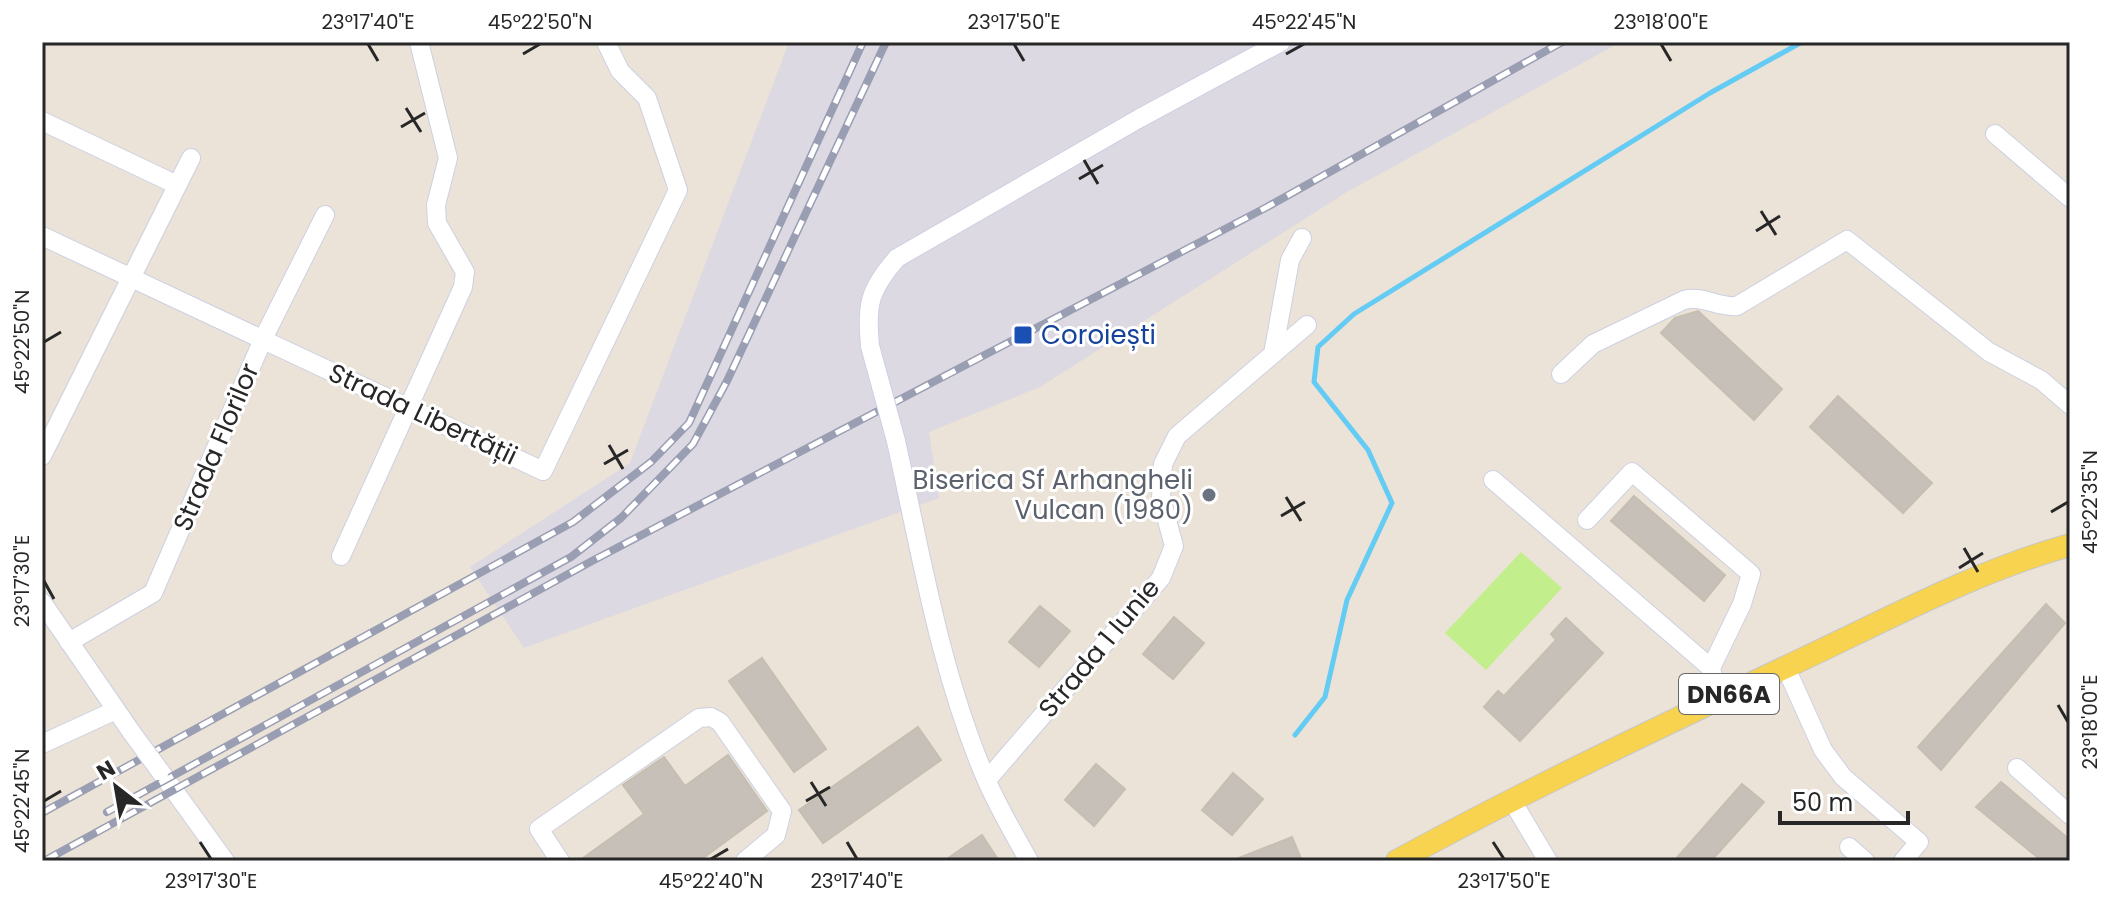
<svg xmlns="http://www.w3.org/2000/svg" width="2112" height="903" viewBox="0 0 2112 903" font-family="Poppins,sans-serif">
	<style>
		.industrial { fill: #dcd9e2 }
		.pitch { fill: #c2ee8b }
		.lines { fill: none; stroke-linecap: round; stroke-linejoin: round }
		.stream { stroke: #63cbf4; stroke-width: 5 }
		.building { fill: #c6c0b8; stroke: #c6bfb1; stroke-width: 2 }
		.minor-casing { stroke: #cdd0e2; stroke-width: 20 }
		.major-casing { stroke: #c7c7c7; stroke-width: 24 }
		.minor { stroke: #fff; stroke-width: 18 }
		.major { stroke: #f7d350; stroke-width: 22 }
		.rail-casing { stroke: #9a9eb3; stroke-width: 8 }
		.rail { stroke: #fff; stroke-width: 5; stroke-dasharray: 15; stroke-linecap: butt }
		.minor-bridge-casing { stroke: #cdd0e2; stroke-width: 20; stroke-linecap: butt }
		.minor-bridge { stroke: #fff; stroke-width: 18 }
		.ticks { fill: none; stroke: #272727; stroke-width: 3 }
		.transit-dot { fill: #1a4fb4; stroke: #fff; stroke-width: 3 }
		.worship-dot { fill: #6b7280; stroke: #fff; stroke-width: 3 }
		.labels { text-anchor: middle; dominant-baseline: central; stroke-width: 6; stroke-linejoin: round; paint-order: stroke }
		.shield { fill: #fff; stroke: #686868; stroke-width: 2 }
		.shield-label { font-size: 24px; font-weight: bold; fill: #272727 }
		.transit-label { font-size: 26px; fill: #164399; stroke: #fff; text-anchor: start }
		.street-label { font-size: 26px; fill: #272727; stroke: #fff }
		.worship-label { font-size: 26px; fill: #5b616d; stroke: #fff; text-anchor: end }
		.neatline { fill: none; stroke: #272727; stroke-width: 3 }
		.ticks-label { font-size: 20px; text-anchor: middle; fill: #272727 }
	</style>
	<rect width="100%" height="100%" fill="#ebe3d7"/>
	<polygon class="industrial" points="789,42 1621,42 1347,192 1040,387 929,432 939,498 524,648 470,567 630,463"/>
	<polygon class="pitch" points="1521,552 1562,588 1486,670 1445,633"/>
	<g class="lines">
		<polyline class="stream" points="1295,735 1325,697 1347,600 1392,503 1368,450 1314,382 1318,347 1354,314 1710,93 1802,42"/>
	</g>
	<g class="building">
		<polygon points="1698,311 1782,389 1754,420 1661,333 1675,318"/>
		<polygon points="1838,396 1932,483 1903,513 1810,427"/>
		<polygon points="1634,496 1725,575 1704,601 1611,521"/>
		<polygon points="2046,604 2065,623 1941,770 1918,747"/>
		<polygon points="1040,606 1070,631 1039,667 1009,642"/>
		<polygon points="1174,617 1204,643 1173,679 1143,654"/>
		<polygon points="1566,618 1603,653 1520,741 1484,707 1498,691 1504,696 1556,640 1551,634"/>
		<polygon points="762,658 826,749 794,772 729,681"/>
		<polygon points="918,727 941,760 823,843 799,810"/>
		<polygon points="728,755 767,811 699,861 579,861 644,814 623,785 664,757 685,786"/>
		<polygon points="1096,764 1125,789 1094,826 1065,800"/>
		<polygon points="1233,773 1263,799 1232,835 1202,810"/>
		<polygon points="2001,782 2070,840 2070,861 2042,861 1976,807"/>
		<polygon points="1742,784 1764,802 1711,861 1674,861"/>
		<polygon points="982,835 999,861 944,861"/>
		<polygon points="1292,837 1302,861 1234,861 1234,860"/>
	</g>
	<g class="lines">
		<g class="minor-casing">
			<g id="minor">
				<polyline points="42,121 177,185"/>
				<polyline points="1995,134 2070,198"/>
				<polyline points="42,236 543,471 678,190 647,98 620,71 606,42"/>
				<path d="M870 346C866 305 869 290 897 258L1140 118 1281 42"/>
				<polyline points="1273,354 1290,260 1302,238"/>
				<path d="M1561 374 1593 344 1684 300C1704 295 1717 308 1737 306L1847 240 1989 352 2041 380 2070 405"/>
				<path d="M896 441C921 554 940 672 986 779 998 807 1014 834 1029 861"/>
				<polyline points="42,456 191,158"/>
				<polyline points="1493,480 1711,668"/>
				<polyline points="1587,520 1632,472 1751,574 1742,604 1711,668 1718,699"/>
				<polyline points="341,556 463,287 465,272 437,223 436,205 448,158 419,42"/>
				<polyline points="42,602 132,733"/>
				<polyline points="69,642 153,593 264,337 325,215"/>
				<polyline points="1786,668 1823,750 1843,777 1919,842 1903,861"/>
				<polyline points="42,744 116,710"/>
				<polyline points="2017,768 2070,815"/>
				<polyline points="160,771 225,861"/>
				<polyline points="987,780 1161,578 1174,546 1161,498 1163,464 1177,436 1307,325"/>
				<polyline points="1511,799 1548,861"/>
				<polyline points="1849,847 1865,861"/>
				<polyline points="560,861 539,829 699,718 711,717 720,722 782,811 776,835 745,861"/>
			</g>
		</g>
		<g class="major-casing">
			<path id="major" d="M1397 861C1530 788 1666 724 1803 659 1890 618 1977 571 2070 545"/>
		</g>
		<use href="#minor" class="minor"/>
		<use href="#major" class="major"/>
		<g class="rail-casing">
			<g id="rail">
				<polyline points="107,812 571,557 621,518 693,444 727,381 886,42"/>
				<polyline points="42,813 573,522 651,462 689,423 863,42"/>
				<polyline points="44,861 592,561 1267,207 1562,42"/>
			</g>
		</g>
		<use href="#rail" class="rail"/>
		<g class="minor-bridge-casing">
			<g id="minor-bridge">
				<polyline points="870,346 896,441"/>
				<polyline points="132,733 160,771"/>
			</g>
		</g>
		<use href="#minor-bridge" class="minor-bridge"/>
	</g>
	<path class="ticks" d="M368 44 378 61M1014 44 1024 61M1661 44 1671 61M523 54 540 44M1286 54 1304 44M406 108 421 132M401 127 425 113M1084 160 1098 184M1079 179 1103 165M1761 211 1776 235M1756 231 1780 216M44 342 61 332M609 445 623 469M604 464 628 450M1286 497 1301 521M2051 512 2068 502M1281 516 1305 502M1964 548 1978 572M1959 568 1983 553M44 581 54 599M2058 705 2068 722M811 782 826 806M44 801 61 791M806 801 830 787M200 842 211 859M847 842 857 859M1493 842 1504 859M711 859 728 849"/>
	<rect class="transit-dot" x="1013" y="325" width="20" height="20" rx="4"/>
	<circle class="worship-dot" cx="1209" cy="495" r="8"/>
	<g class="labels">
		<rect class="shield" x="1679" y="674" width="100" height="40" rx="6"/>
		<g class="shield-label">
			<text x="1729" y="694">DN66A</text>
		</g>
		<g class="transit-label">
			<text x="1041" y="335">Coroiești</text>
		</g>
		<g class="street-label">
			<text transform="translate(423 414) rotate(25)">Strada Libertății</text>
			<text transform="translate(216 447) rotate(-67)">Strada Florilor</text>
			<text transform="translate(1099 648) rotate(-50)">Strada 1 Iunie</text>
		</g>
		<g class="worship-label">
			<text x="1193" y="480">Biserica Sf Arhangheli<tspan x="1193" dy="30">Vulcan (1980)</tspan></text>
		</g>
	</g>
	<rect width="2112" height="903" fill="none" stroke="#ffffff" stroke-width="88"/>
	<g transform="translate(116 787) rotate(329)" stroke="#ffffff" stroke-width="6" paint-order="stroke">
	<path d="M0-6L14 30L0 20L-14 30Z" fill="#272727"/>
	<text y="-12" font-size="22" font-weight="bold" text-anchor="middle" fill="#272727">N</text>
	</g>
	<path d="M1780 811v12h128v-12" fill="none" stroke="#272727" stroke-width="4"/>
	<text x="1792" y="811" font-size="24" fill="#272727" stroke="#ffffff" stroke-width="6" paint-order="stroke">50 m</text>
	<rect x="44" y="44" width="2024" height="815" class="neatline"/>
	<g class="ticks-label">
		<text x="368" y="29">23°17'40"E</text>
		<text x="540" y="29">45°22'50"N</text>
		<text x="1014" y="29">23°17'50"E</text>
		<text x="1304" y="29">45°22'45"N</text>
		<text x="1661" y="29">23°18'00"E</text>
		<text transform="translate(22 342) rotate(-90)" y="7">45°22'50"N</text>
		<text transform="translate(2090 502) rotate(-90)" y="7">45°22'35"N</text>
		<text transform="translate(22 581) rotate(-90)" y="7">23°17'30"E</text>
		<text transform="translate(2090 722) rotate(-90)" y="7">23°18'00"E</text>
		<text transform="translate(22 801) rotate(-90)" y="7">45°22'45"N</text>
		<text x="211" y="888">23°17'30"E</text>
		<text x="711" y="888">45°22'40"N</text>
		<text x="857" y="888">23°17'40"E</text>
		<text x="1504" y="888">23°17'50"E</text>
	</g>
</svg>
